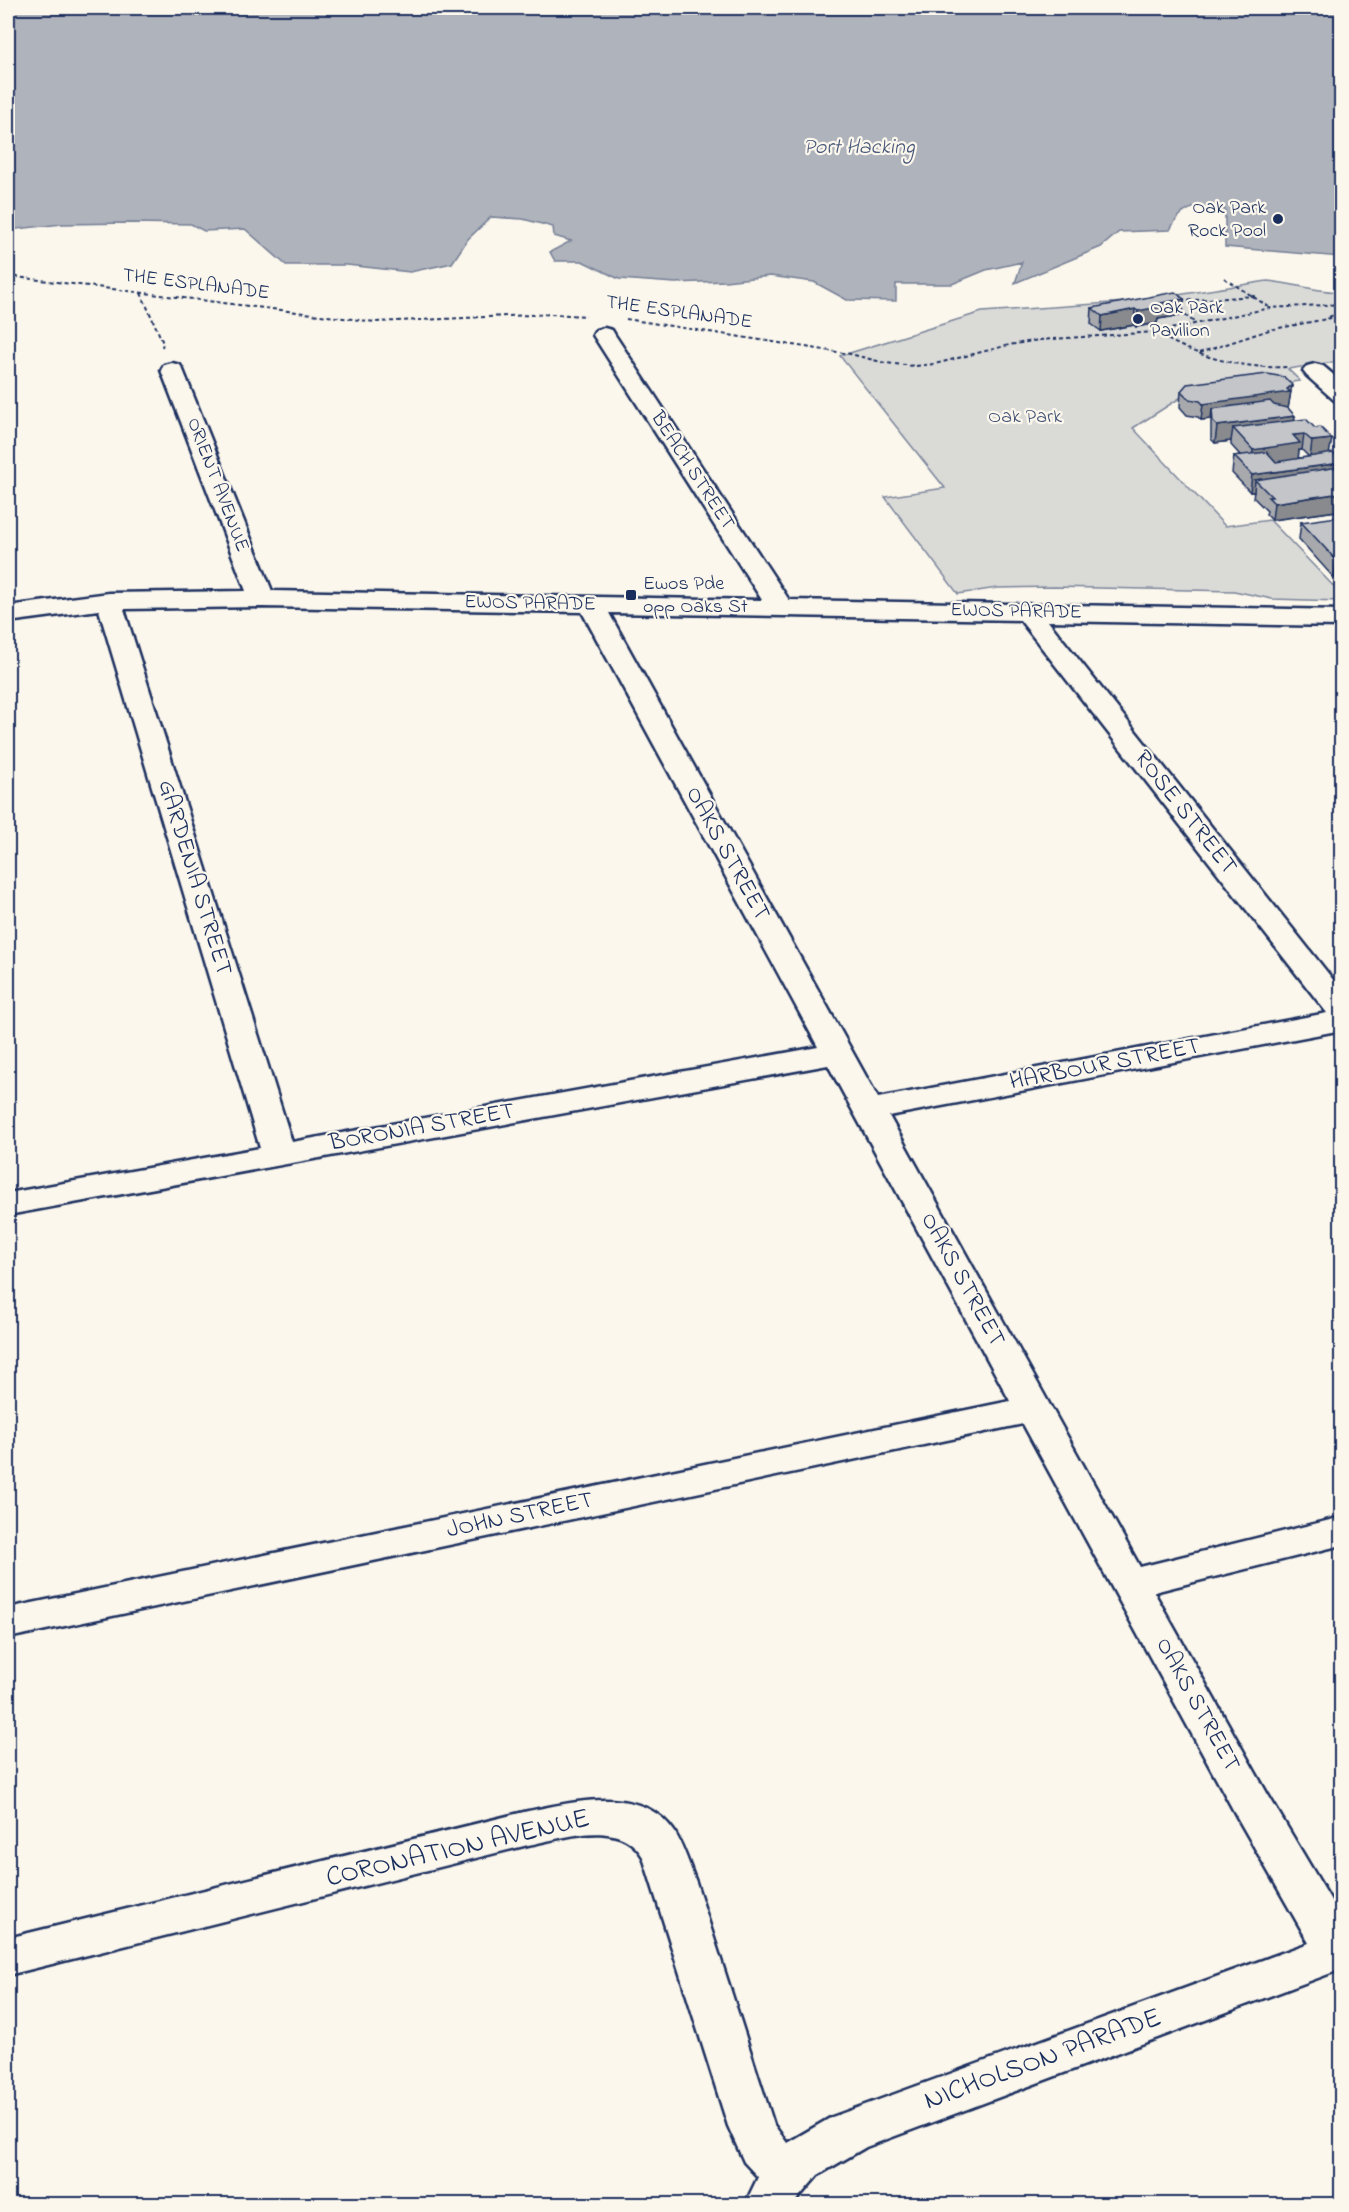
<svg xmlns="http://www.w3.org/2000/svg" width="1349" height="2212" viewBox="0 0 1349 2212" font-family="'Indie Flower',sans-serif">
	<style>
		.green { fill: #dadad7; stroke: #7a849a; stroke-width: 1.5 }
		.water { fill: #afb3bb; stroke: #747e96; stroke-width: 1.5 }
		.lines { fill: none; stroke-linecap: round; stroke-linejoin: round }
		.minor-casing { stroke: #1b2f5e; stroke-width: 5 }
		.path { stroke: #1b2f5e; stroke-width: 2; stroke-dasharray: 4 3; stroke-linecap: butt }
		.minor { fill: #fbf7ec; fill-rule: evenodd }
		.wall { fill: #a8a9ad; stroke: #1b2f5e; stroke-width: 1.5; fill-rule: evenodd }
		.shaded-wall { fill: #888a8d; stroke: #1b2f5e; stroke-width: 1.5 }
		.building { fill: #c3c5c9; stroke: #1b2f5e; stroke-width: 1.5 }
		.poi-dot { fill: #1b2f5e; stroke: #fbf7ec; stroke-width: 2 }
		.labels { text-anchor: middle; dominant-baseline: central; stroke-width: 4.5; stroke-linejoin: round; paint-order: stroke }
		.far-poi-label { font-size: 20px; fill: #1b2f5e; stroke: #fbf7ec; text-anchor: start }
		.far-street-label { font-size: 20px; fill: #1b2f5e; stroke: #fbf7ec }
		.far-park-label { font-size: 20px; fill: #415176; stroke: #fbf7ec }
		.far-water-label { font-size: 22px; font-style: italic; fill: #47577a; stroke: #fbf7ec }
		.street-label { font-size: 24px; fill: #1b2f5e; stroke: #fbf7ec }
		.near-street-label { font-size: 28px; fill: #1b2f5e; stroke: #fbf7ec }
	</style>
	<rect width="100%" height="100%" fill="#fbf7ec"/>
	<filter id="ink" filterUnits="userSpaceOnUse"><feTurbulence type="fractalNoise" baseFrequency=".0167" numOctaves="2"/><feDisplacementMap in="SourceGraphic" scale="12" xChannelSelector="R" yChannelSelector="G"/><feConvolveMatrix kernelMatrix="1 2 1 2 8 2 1 2 1" color-interpolation-filters="sRGB"/></filter>
	<g filter="url(#ink)">
		<path class="green" d="M1267 281C1292 283 1316 292 1341 292V370L1333 362 1288 369 1300 381 1183 396 1133 428 1225 526 1270 520 1341 594V601L1272 599 1234 591 1054 587 997 588 958 594 885 497 945 488 840 356 982 312 1139 301Z"/>
		<path class="water" d="M8 8H1341V257L1225 247V210C1200 205 1183 203 1170 230L1119 232 1101 247 1015 283 1022 262 986 270 952 284H896V301L847 300 814 282 770 276 725 281 675 283 619 279 582 261H555L550 252 571 241 554 236 553 227 523 219 491 217 468 239 452 263 410 272 347 265H286L245 229 204 231 191 224 132 223 62 224 8 230Z"/>
		<g class="lines">
			<g class="minor-casing">
				<g id="minor">
					<path d="M604 328 612 330 615 335 789 600 1342 610V626L1048 621 1342 991V1030L889 1116 1140 1567 1342 1517V1545L1154 1592 1267 1793 1342 1919V1969L866 2147 818 2175 793 2204H745L758 2177 744 2162 728 2126 643 1857C620 1817 565 1838 528 1845L8 1975V1938L528 1811C575 1802 641 1784 674 1831 684 1847 689 1865 696 1882L774 2125 787 2143 832 2117 1309 1943 1237 1817 1023 1424 8 1638V1608L1010 1401 828 1065 8 1215V1193L260 1148 99 610 8 622V606L109 593 246 591 161 370 164 365 172 363 180 365 183 370 272 591 762 600 593 335 596 330ZM262 607 582 612 818 1047 292 1142 124 609ZM609 613 1020 620 1327 1013 878 1098Z"/>
					<polygon points="1315,364 1323,366 1342,382 1342,402 1334,400 1307,376 1303,371 1307,366"/>
				</g>
			</g>
			<g class="path">
				<polyline points="8,276 376,322 552,314 586,316"/>
				<polyline points="1224,278 1269,307"/>
				<polyline points="141,293 163,343 162,347"/>
				<polyline points="1181,301 1255,296"/>
				<polyline points="1179,311 1194,322"/>
				<polyline points="1329,317 1342,311"/>
				<polyline points="626,319 850,354 885,363 915,366 935,364 1009,345 1039,340 1156,332 1270,308 1342,304"/>
				<path d="M1156 332C1193 357 1243 369 1287 367"/>
				<polyline points="1199,353 1269,330 1342,316"/>
			</g>
			<use href="#minor" class="minor"/>
		</g>
		<g class="wall">
			<polygon points="1184,299 1182,315 1158,319 1157,323 1136,327 1134,325 1101,331 1091,324 1092,308"/>
			<path d="M1292 385 1288 408 1295 420 1329 453 1341 462V520L1335 513 1336 511 1272 520 1266 514 1267 511 1253 497 1254 492H1250L1232 473 1234 456 1240 455 1231 445V441L1215 443 1211 439V419L1201 420 1198 417 1187 415 1180 407 1181 391ZM1299 450H1302L1309 457 1298 458Z"/>
			<polygon points="1341,520 1341,577 1334,578 1299,539 1301,522"/>
		</g>
		<g class="shaded-wall">
			<polygon points="1184,299 1182,315 1158,319 1157,323 1136,327 1138,311 1155,304"/>
			<polygon points="1135,309 1134,325 1101,331 1102,316"/>
			<polygon points="1292,385 1288,409 1212,409 1211,419 1201,420 1203,404 1287,389"/>
			<polygon points="1295,416 1293,432 1233,428 1231,441 1215,443 1217,426"/>
			<polygon points="1304,434 1302,450 1299,450 1298,460 1251,466 1253,450 1293,435"/>
			<polygon points="1332,439 1329,455 1310,458 1312,441"/>
			<polygon points="1341,463 1341,471 1255,480 1254,492 1250,492 1252,475"/>
			<polygon points="1341,493 1341,500 1338,496 1336,511 1272,520 1274,503"/>
			<polygon points="1336,560 1341,560 1341,577 1334,578"/>
		</g>
		<g class="building">
			<polygon points="1175,292 1184,299 1155,304 1159,307 1138,311 1135,309 1102,316 1092,308"/>
			<polygon points="1267,374 1284,377 1292,385 1287,389 1290,392 1203,404 1200,401 1189,399 1181,391 1187,384"/>
			<polygon points="1270,401 1274,405 1288,408 1295,416 1217,426 1213,422 1212,409"/>
			<polygon points="1306,419 1315,428 1320,427 1332,439 1312,441 1304,434 1293,435 1300,443 1253,450 1233,428"/>
			<polygon points="1267,452 1276,462 1333,453 1341,462 1341,463 1252,475 1234,456"/>
			<polygon points="1341,467 1341,493 1274,503 1268,497 1272,497 1255,480 1332,468"/>
			<polygon points="1337,517 1341,520 1341,560 1336,560 1301,522"/>
		</g>
	</g>
	<g class="poi-dot">
		<circle cx="1278" cy="219" r="6"/>
		<circle cx="1138" cy="319" r="6"/>
		<rect x="625" y="589" width="12" height="12" rx="3"/>
	</g>
	<g class="labels">
		<g class="far-poi-label">
			<text x="1266" y="208" text-anchor="end">Oak Park<tspan x="1266" dy="23">Rock Pool</tspan></text>
			<text x="1150" y="308">Oak Park<tspan x="1150" dy="23">Pavilion</tspan></text>
			<text x="643" y="584">Ewos Pde<tspan x="643" dy="23">opp Oaks St</tspan></text>
		</g>
		<g class="far-street-label">
			<text transform="translate(196 285) rotate(7)">THE ESPLANADE</text>
			<text transform="translate(679 313) rotate(8)">THE ESPLANADE</text>
			<text transform="translate(692 471) rotate(57)">BEACH STREET</text>
			<text transform="translate(217 485) rotate(69)">ORIENT AVENUE</text>
			<text transform="translate(530 604) rotate(1)">EWOS PARADE</text>
			<text transform="translate(1016 612) rotate(1)">EWOS PARADE</text>
		</g>
		<g class="far-park-label">
			<text x="1025" y="417">Oak Park</text>
		</g>
		<g class="far-water-label">
			<text x="859" y="148">Port Hacking</text>
		</g>
		<g class="street-label">
			<text transform="translate(1185 813) rotate(52)">ROSE STREET</text>
			<text transform="translate(727 854) rotate(61)">OAKS STREET</text>
			<text transform="translate(194 878) rotate(73)">GARDENIA STREET</text>
			<text transform="translate(1105 1065) rotate(-11)">HARBOUR STREET</text>
			<text transform="translate(422 1128) rotate(-10)">BORONIA STREET</text>
			<text transform="translate(962 1280) rotate(61)">OAKS STREET</text>
			<text transform="translate(520 1516) rotate(-12)">JOHN STREET</text>
			<text transform="translate(1197 1705) rotate(61)">OAKS STREET</text>
		</g>
		<g class="near-street-label">
			<text transform="translate(458 1849) rotate(-13)">CORONATION AVENUE</text>
			<text transform="translate(1043 2060) rotate(-20)">NICHOLSON PARADE</text>
		</g>
	</g>
	<rect width="1349" height="2212" fill="none" stroke="#fbf7ec" stroke-width="30"/>
	<rect x="15" y="15" width="1319" height="2182" fill="none" stroke="#1b2f5e" stroke-width="2" filter="url(#ink)"/>
</svg>
